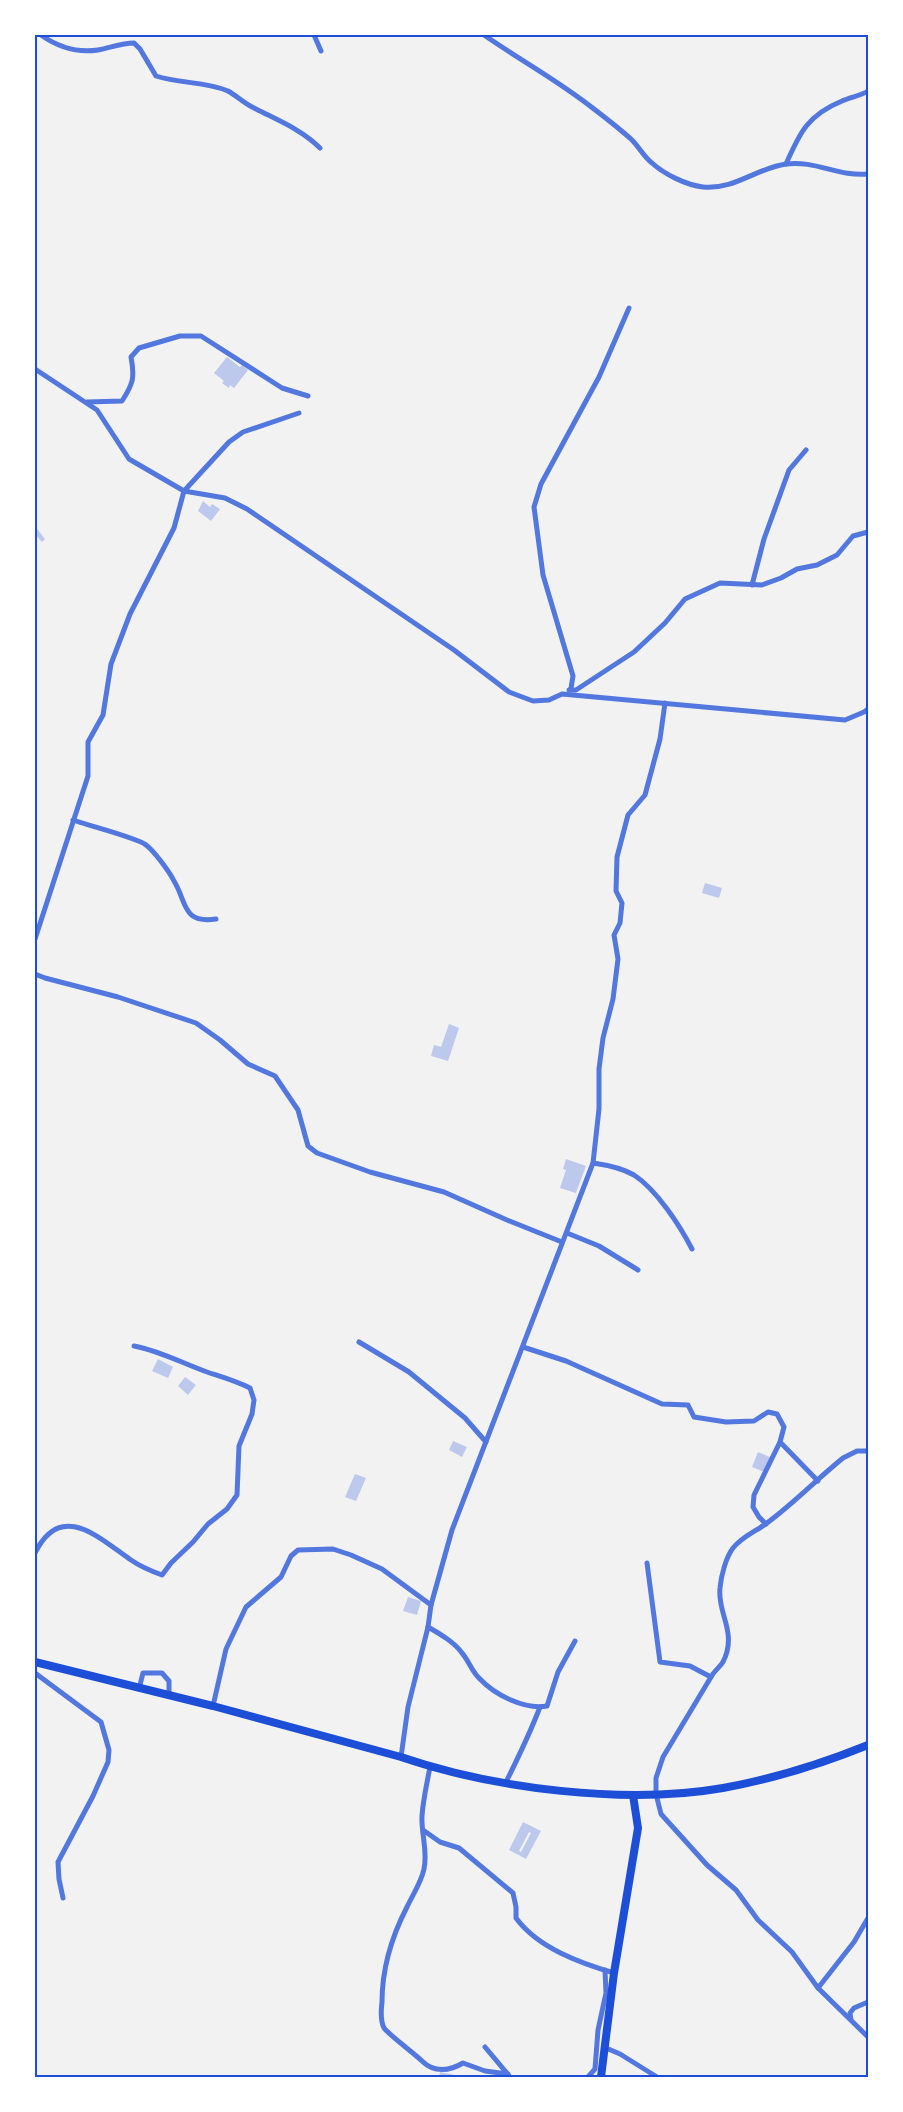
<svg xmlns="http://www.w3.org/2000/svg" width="903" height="2112" viewBox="0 0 903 2112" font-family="'Space Grotesk',sans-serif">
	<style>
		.building { fill: #bdc9ec; fill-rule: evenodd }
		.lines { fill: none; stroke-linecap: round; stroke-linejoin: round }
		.minor { stroke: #5277de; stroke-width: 5 }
		.primary { stroke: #1d4ed8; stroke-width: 8 }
		.trunk { stroke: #1d4ed8; stroke-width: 8 }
		.neatline { fill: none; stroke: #1d4ed8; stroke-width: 2 }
	</style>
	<rect width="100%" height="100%" fill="#f2f2f2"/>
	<g class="building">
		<polygon points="227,357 240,367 242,365 248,370 234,388 230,385 229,388 222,383 224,381 214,373"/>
		<polygon points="203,501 210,507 212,504 220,509 211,521 198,511"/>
		<polygon points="35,526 45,539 42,542 35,534"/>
		<polygon points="705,883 722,888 719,898 702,893"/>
		<polygon points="449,1024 459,1028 448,1061 431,1056 434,1045 441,1047"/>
		<polygon points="566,1159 586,1166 576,1193 560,1188 566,1170 563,1169"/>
		<polygon points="158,1359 173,1367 168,1378 152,1371"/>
		<polygon points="185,1377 196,1385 188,1395 178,1386"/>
		<polygon points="453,1441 467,1447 462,1457 449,1450"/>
		<polygon points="758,1452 770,1457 764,1472 752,1467"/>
		<polygon points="355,1474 366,1478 356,1501 345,1497"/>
		<polygon points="408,1597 421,1601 417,1615 403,1611"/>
		<path d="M523 1822 541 1831 526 1859 509 1850ZM529 1832 531 1833 521 1852 519 1851Z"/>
		<polygon points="440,2072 455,2075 454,2077 439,2077"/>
	</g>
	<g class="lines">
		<g class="minor">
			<path d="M41 35C58 47 78 53 98 50 110 48 121 43 134 43L140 49 156 76C180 84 205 81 228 91 237 96 245 104 254 108 277 120 301 129 320 148"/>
			<polyline points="314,35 321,51"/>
			<path d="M484 35C520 60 559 81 594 109 607 119 620 129 632 140 639 147 644 157 652 163 664 174 686 185 703 187 734 190 757 168 786 164 815 160 839 177 868 174"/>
			<path d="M786 164C800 132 808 115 842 101 851 97 860 96 868 91"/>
			<polyline points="35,369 97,410 129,459 184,491 225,498 247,509 454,650 509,692 533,701 549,700 562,694 845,720 864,712 868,709"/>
			<path d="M87 402 122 401C133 384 135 378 131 357L139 348 180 336H201L282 388 308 396"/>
			<polyline points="752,585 764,539 789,470 806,450"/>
			<polyline points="571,688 573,676 543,575 534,507 541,484 599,377 629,308"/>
			<polyline points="569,690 576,690 634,652 665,623 685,599 720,583 762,585 781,578 797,569 817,565 837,555 853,536 868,532"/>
			<path d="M73 820C86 825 138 838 146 845 154 851 169 871 174 881 187 902 182 924 216 919"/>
			<polyline points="35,939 88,776 88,742 103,715 111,664 130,614 174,528 184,491 229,442 243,432 299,413"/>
			<polyline points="35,974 45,978 118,997 196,1023 220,1040 248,1064 275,1076 298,1110 308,1146 317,1153 370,1172 444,1192 507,1220 562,1242"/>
			<path d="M593 1163C607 1165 622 1168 634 1175 657 1190 680 1226 692 1249"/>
			<polyline points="567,1233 599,1246 638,1270"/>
			<polyline points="359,1342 409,1372 465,1418 486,1442"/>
			<polyline points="523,1347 566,1361 662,1404 688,1405 694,1417 726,1422 754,1421 768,1412 777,1414 784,1427 780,1442 754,1495 753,1507 759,1517 766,1524"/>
			<polyline points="780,1442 818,1481"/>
			<path d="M35 1553C61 1500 99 1538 131 1560 141 1567 151 1571 162 1575L171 1563 193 1542 208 1524 227 1509 237 1495 239 1446 252 1414 254 1400 250 1388C236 1381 222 1377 207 1372 182 1363 160 1351 134 1346"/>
			<polyline points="647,1563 660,1662 690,1666 711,1677 663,1757 656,1778 656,1794 661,1814 707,1865 736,1890 758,1920 792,1952 818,1988 868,2037"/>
			<path d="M428 1627C440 1634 454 1642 462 1653 469 1661 472 1672 480 1679 495 1695 525 1710 547 1706L558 1672 575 1641"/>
			<polyline points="35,1673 101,1722 109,1750 108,1762 93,1796 58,1862 59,1879 63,1898"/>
			<path d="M711 1677C714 1671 720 1667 723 1662 738 1632 717 1614 720 1588 721 1576 726 1557 733 1548 743 1536 755 1532 767 1523 794 1503 817 1479 843 1458L857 1451H868"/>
			<polyline points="139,1689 143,1673 162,1673 169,1681 169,1696"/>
			<polyline points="213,1706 226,1649 246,1607 281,1577 291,1556 298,1550 333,1549 351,1555 382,1569 431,1605"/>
			<polyline points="401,1757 408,1707 428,1627 431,1605 452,1530 593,1163 599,1109 599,1069 603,1038 613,999 618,959 614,935 620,923 622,903 616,891 617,857 628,815 645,795 660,739 665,703"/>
			<path d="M430 1767C427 1783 423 1800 422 1816 421 1834 428 1850 424 1869 421 1883 413 1894 407 1907 392 1936 382 1969 382 2002 381 2010 381 2022 384 2028 388 2034 415 2054 422 2061 434 2073 450 2071 463 2063L485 2071 508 2074"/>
			<path d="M506 1782C518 1758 530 1733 540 1707"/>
			<path d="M423 1830 440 1842 459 1848 513 1893 516 1907V1918C538 1948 580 1963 614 1973"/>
			<polyline points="818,1988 854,1942 868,1918"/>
			<polyline points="851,2020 850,2013 854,2008 868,2002"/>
			<polyline points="485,2047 510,2077"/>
			<polyline points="606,2048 620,2054 657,2077"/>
			<polyline points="588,2077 595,2069 598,2030 606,1993 605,1970"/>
		</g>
		<polyline class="primary" points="601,2077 614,1973 638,1828 633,1795"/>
		<path class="trunk" d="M35 1662 213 1706 401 1757C495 1789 626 1805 723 1788 773 1779 821 1764 868 1745"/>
	</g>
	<rect width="903" height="2112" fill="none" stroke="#ffffff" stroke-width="72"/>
	<rect x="36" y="36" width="831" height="2040" class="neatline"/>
</svg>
